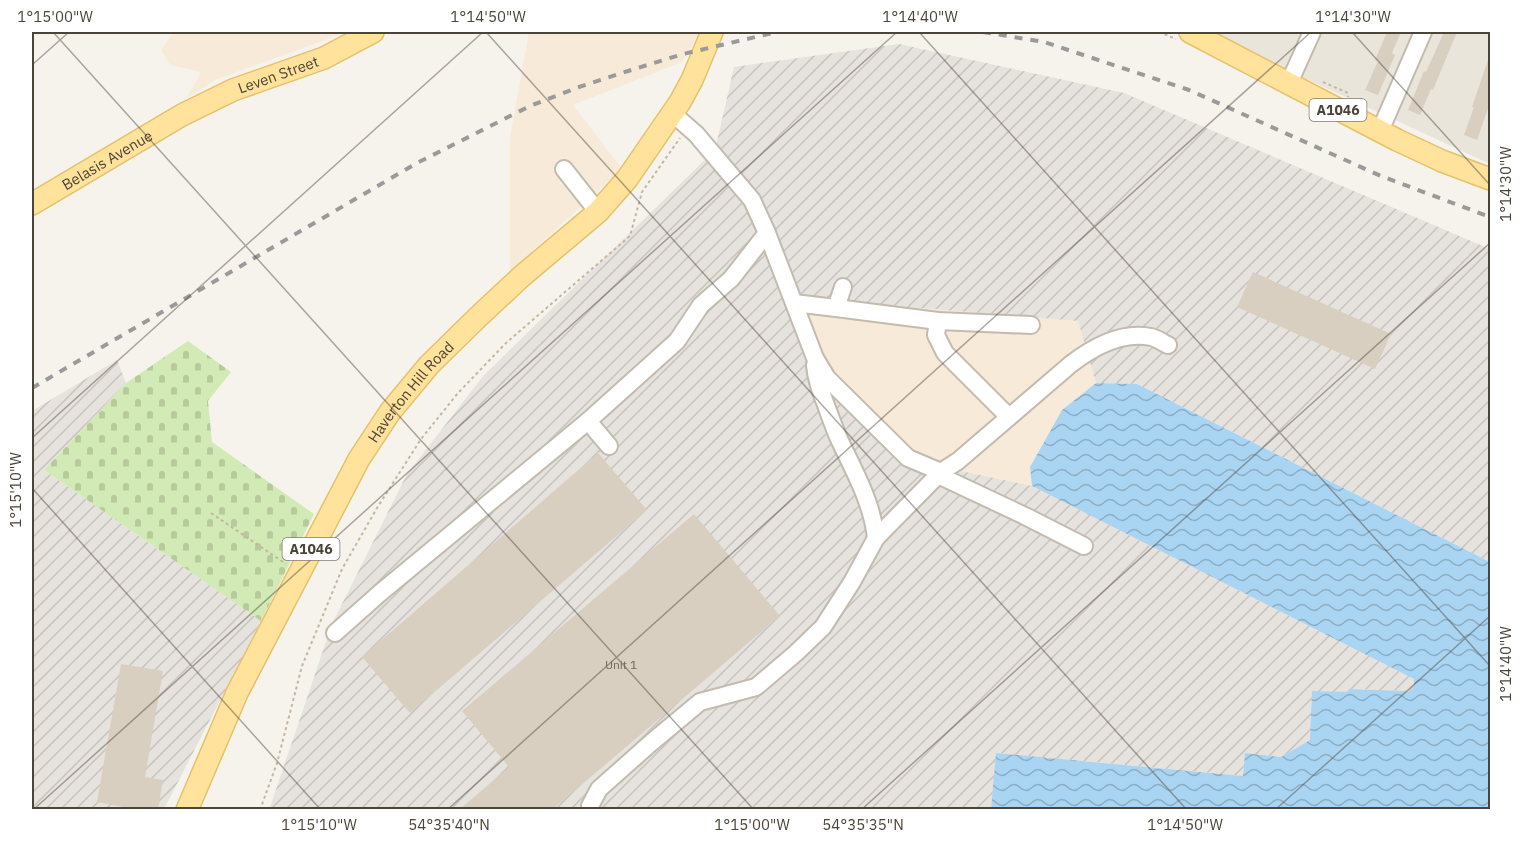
<svg xmlns="http://www.w3.org/2000/svg" width="1522" height="841" viewBox="0 0 1522 841" font-family="'IBM Plex Sans',sans-serif">
	<style>
		.residential { fill: #eae5da }
		.commercial { fill: #f7ead8 }
		.industrial { fill: url(#industrial-furrows) }
		.cemetery { fill: url(#cemetery-stones) }
		.water { fill: url(#water-waves) }
		.building { fill: #d8cfc1 }
		.lines { fill: none; stroke-linecap: round; stroke-linejoin: round }
		.minor-casing { stroke: #c2bbae; stroke-width: 20 }
		.major-casing { stroke: #e6c16a; stroke-width: 24 }
		.path { stroke: #c4b79f; stroke-width: 2; stroke-dasharray: 3 3; stroke-linecap: butt }
		.minor { stroke: #fff; stroke-width: 16 }
		.major { stroke: #ffe39c; stroke-width: 21 }
		.rail { stroke: #9a9a9a; stroke-width: 4; stroke-dasharray: 8 8; stroke-linecap: butt }
		.ticks { fill: none; stroke: #4b4439; stroke-width: 1.5; stroke-opacity: 0.45 }
		.labels { text-anchor: middle; dominant-baseline: central; stroke-width: 5; stroke-linejoin: round; paint-order: stroke }
		.number-label { font-size: 12px; fill: #6e675b }
		.shield { fill: #fff; stroke: #817c74; stroke-width: 1.5 }
		.shield-label { font-size: 14px; font-weight: bold; fill: #4b4439 }
		.street-label { font-size: 15px; fill: #4b4439; stroke: #fff }
		.neatline { fill: none; stroke: #4b4439; stroke-width: 2 }
		.ticks-label { font-size: 15px; text-anchor: middle; fill: #4b4439 }
	</style>
	<defs>
		<pattern id="industrial-furrows" width="10" height="10" patternUnits="userSpaceOnUse" patternTransform="scale(1.5)"><rect width="10" height="10" fill="#e6e2dd"/><path d="M-1 1l2-2M0 10L10 0M9 11l2-2" fill="none" stroke="#c7c3be"/></pattern>
		<pattern id="cemetery-stones" width="16" height="16" patternUnits="userSpaceOnUse" patternTransform="scale(1.5)"><rect width="16" height="16" fill="#d2eab5"/><path d="M2 7V4a2 2 0 0 1 4 0v3zM10 15v-3a2 2 0 0 1 4 0v3z" fill="#b6ca9c"/></pattern>
		<pattern id="water-waves" width="16" height="10" patternUnits="userSpaceOnUse" patternTransform="scale(1.5)"><rect width="16" height="10" fill="#a9d4f2"/><path d="M0 5q4-4 8 0t8 0" fill="none" stroke="#8caec5"/></pattern>
	</defs>
	<rect width="100%" height="100%" fill="#f6f3ec"/>
	<polygon class="residential" points="1205,32 1490,32 1490,164"/>
	<g class="commercial">
		<polygon points="174,32 347,32 215,80 186,99 201,72 170,65 161,50"/>
		<polygon points="529,32 700,32 682,62 573,105 622,169 510,271 510,138"/>
		<polygon points="797,298 1078,321 1096,383 1062,410 1030,467 1032,486 918,462 814,350"/>
	</g>
	<g class="industrial">
		<polygon points="899,44 1124,93 1490,249 1490,562 1137,384 1096,383 1078,321 798,298 814,350 918,462 1032,486 1414,679 1414,688 1409,691 1350,689 1349,692 1310,740 1281,757 1245,753 1243,776 997,753 991,809 269,810 332,624 407,474 484,375 715,150 734,67"/>
		<polygon points="117,360 126,383 44,470 261,621 164,809 32,809 32,411"/>
	</g>
	<polygon class="cemetery" points="188,341 231,372 208,401 212,442 314,514 261,621 44,470 126,383"/>
	<polygon class="water" points="1096,383 1137,384 1490,562 1490,809 991,809 996,753 1243,776 1245,753 1281,757 1310,740 1312,691 1348,692 1349,689 1409,691 1414,688 1414,679 1032,486 1030,467 1062,410"/>
	<g class="building">
		<polygon points="1387,32 1401,32 1392,53 1395,55 1378,95 1365,90 1378,61 1375,60"/>
		<polygon points="1444,32 1457,32 1433,90 1431,89 1420,115 1408,110 1424,71 1426,72"/>
		<polygon points="1489,57 1491,58 1491,100 1477,140 1464,135 1474,107 1472,107"/>
		<polygon points="1253,272 1391,334 1375,369 1237,307"/>
		<polygon points="598,453 647,510 410,713 362,657"/>
		<polygon points="694,514 780,616 552,810 459,810 509,767 462,711"/>
		<polygon points="121,664 163,671 145,777 163,780 158,810 139,810 97,802"/>
	</g>
	<g class="lines">
		<g class="minor-casing">
			<g id="minor">
				<polyline points="1289,83 1312,32"/>
				<path d="M672 113 696 134 752 200 767 233 815 358 827 378 908 458 941 472 958 461 1071 364C1093 347 1122 331 1151 337 1157 338 1163 343 1168 345"/>
				<polyline points="1380,131 1423,32"/>
				<polyline points="564,169 598,212"/>
				<polyline points="794,303 836,308 843,287"/>
				<polyline points="836,308 938,321 1031,325"/>
				<polyline points="938,321 936,335 945,353 1009,417"/>
				<path d="M815 365C816 379 821 392 826 405 830 416 834 428 839 439 854 471 872 502 876 538"/>
				<polyline points="609,446 588,421 677,341 701,305 731,279 767,233"/>
				<polyline points="938,475 1025,516 1084,546"/>
				<polyline points="335,633 380,593 588,421"/>
				<polyline points="590,810 590,806 599,789 652,742 700,702 756,687 796,653 823,627 852,582 876,538 941,472"/>
			</g>
		</g>
		<g class="major-casing">
			<g id="major">
				<polyline points="1190,32 1397,140 1442,161 1490,179"/>
				<path id="s1" d="M32 204 182 115 233 90 324 58 373 32"/>
				<path id="s2" d="M187 810 237 693 359 459 390 412 429 365 478 317 522 276 598 212 627 179 680 102 692 80 712 32"/>
			</g>
		</g>
		<g class="path">
			<polyline points="1159,32 1176,39"/>
			<polyline points="1323,82 1348,93 1348,97"/>
			<polyline points="211,513 286,564"/>
			<polyline points="260,810 277,763 302,666 342,569 377,508 421,439 458,393 506,343 630,236 642,192 680,138"/>
		</g>
		<use href="#minor" class="minor"/>
		<use href="#major" class="major"/>
		<g class="rail">
			<polyline points="983,32 1044,42 1189,90 1381,176 1490,217"/>
			<polyline points="32,388 417,163 530,106 579,87 628,71 683,54 777,32"/>
		</g>
	</g>
	<path class="ticks" d="M53 32 754 810M486 32 1187 810M919 32 1490 666M1352 32 1490 185M32 65 69 32M32 438 483 32M32 488 321 810M33 810 897 32M447 810 1311 32M861 810 1490 243M1275 810 1490 616"/>
	<g class="labels">
		<g class="number-label">
			<text x="621" y="664">Unit 1</text>
		</g>
		<g class="shield">
			<rect x="1309.5" y="99" width="57" height="22" rx="4.5"/>
			<rect x="282.5" y="538" width="57" height="22" rx="4.5"/>
		</g>
		<g class="shield-label">
			<text x="1338" y="110">A1046</text>
			<text x="311" y="549">A1046</text>
		</g>
		<g class="street-label">
			<text stroke="none"><textPath href="#s1" startOffset="279">Leven Street</textPath></text>
			<text stroke="none"><textPath href="#s1" startOffset="87">Belasis Avenue</textPath></text>
			<text stroke="none"><textPath href="#s2" startOffset="476">Haverton Hill Road</textPath></text>
		</g>
	</g>
	<rect width="1522" height="841" fill="none" stroke="#ffffff" stroke-width="66"/>
	<rect x="33" y="33" width="1456" height="775" class="neatline"/>
	<g class="ticks-label">
		<text x="55" y="22">1°15'00"W</text>
		<text x="488" y="22">1°14'50"W</text>
		<text x="920" y="22">1°14'40"W</text>
		<text x="1353" y="22">1°14'30"W</text>
		<text transform="translate(1506 184) rotate(-90)" y="5">1°14'30"W</text>
		<text transform="translate(16 490) rotate(-90)" y="5">1°15'10"W</text>
		<text transform="translate(1506 664) rotate(-90)" y="5">1°14'40"W</text>
		<text x="319" y="830">1°15'10"W</text>
		<text x="449" y="830">54°35'40"N</text>
		<text x="752" y="830">1°15'00"W</text>
		<text x="863" y="830">54°35'35"N</text>
		<text x="1185" y="830">1°14'50"W</text>
	</g>
</svg>
